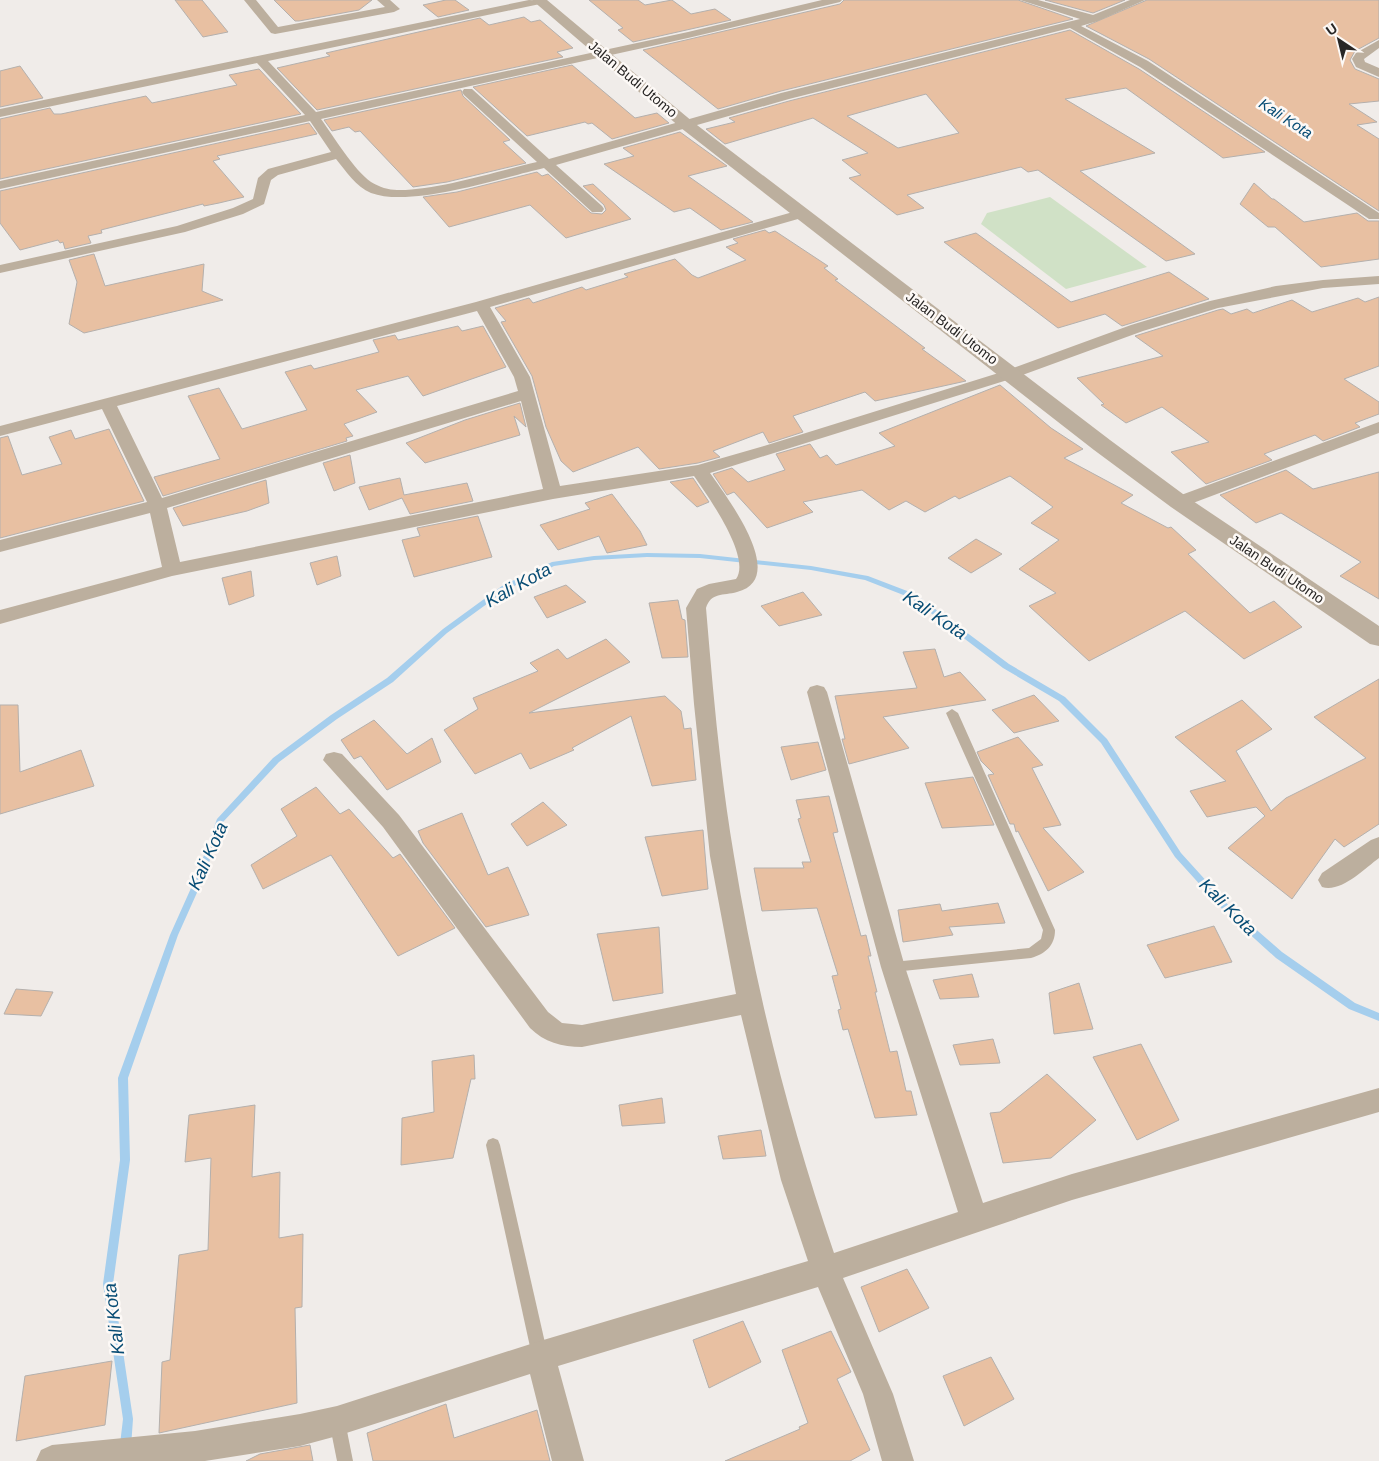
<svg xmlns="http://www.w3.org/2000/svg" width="1379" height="1461" viewBox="0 0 1379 1461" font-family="Arial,sans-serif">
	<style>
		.green { fill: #d0e1c6 }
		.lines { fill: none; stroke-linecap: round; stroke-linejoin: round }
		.stream { fill: #a5ceed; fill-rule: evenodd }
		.building { fill: #e8c0a2; stroke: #b4b0ad; fill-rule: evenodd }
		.service { fill: #bcaf9e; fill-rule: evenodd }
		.minor { fill: #bcaf9e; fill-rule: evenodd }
		.tertiary { fill: #bcaf9e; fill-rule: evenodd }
		.labels { text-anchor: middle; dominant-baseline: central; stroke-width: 5; stroke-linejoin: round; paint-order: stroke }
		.far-street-label { font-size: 14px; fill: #282625; stroke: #fdf9f6 }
		.far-water-label { font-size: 15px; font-style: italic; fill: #074c74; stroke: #fdf9f6 }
		.water-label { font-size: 18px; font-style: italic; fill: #074c74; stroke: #fdf9f6 }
	</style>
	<rect width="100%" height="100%" fill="#f0ece9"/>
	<polygon class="green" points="1050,197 1147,267 1066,289 981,224 987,213"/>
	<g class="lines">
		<polygon class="stream" points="647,553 700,554 811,566 868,576 915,594 1009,664 1065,697 1107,739 1181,853 1229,906 1282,952 1355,1003 1379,1013 1379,1021 1349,1009 1276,958 1223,910 1175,857 1101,743 1059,701 1003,668 911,598 865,580 811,570 700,558 647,557 594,560 554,566 506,590 447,633 393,682 337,719 279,762 223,822 204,877 178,935 128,1078 130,1160 113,1284 133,1419 130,1461 118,1461 123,1419 103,1284 120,1160 118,1078 170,935 196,877 217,819 273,758 331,715 387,678 443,629 502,586 552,562 594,556"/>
	</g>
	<g class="building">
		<polygon points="175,0 202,0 228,32 203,37"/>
		<polygon points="274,0 372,0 359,10 299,21 295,21"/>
		<polygon points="446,0 455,0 469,10 438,17 423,5"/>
		<polygon points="589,0 638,0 645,5 672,0 691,14 715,9 731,20 633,42 618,30 623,28"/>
		<polygon points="844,0 1018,0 1073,19 781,91 718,109 643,50 840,4"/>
		<polygon points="1045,0 1125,0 1093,13"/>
		<polygon points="1147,0 1379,0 1379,38 1355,51 1350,60 1355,69 1379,79 1379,101 1349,104 1377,122 1357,125 1379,139 1379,211 1149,59 1086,26"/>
		<polygon points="524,17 531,22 540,20 573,48 557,52 563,57 317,110 277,68 330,56 326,53 480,18 489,25"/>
		<path d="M1070 30 1139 69 1265 152 1223 158 1126 88 1065 99 1155 153 1080 171 1195 254 1166 261 1038 170 1028 172 1021 167 907 195 924 208 897 215 849 178 861 175 842 160 868 153 813 118 725 144 706 129 735 122 729 118 789 101ZM926 94 959 133 898 148 847 116Z"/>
		<polygon points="572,65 635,118 657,113 669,123 612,139 592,123 588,124 585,122 527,136 473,87"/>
		<polygon points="20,66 43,98 0,107 0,71"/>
		<polygon points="259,69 301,114 0,179 0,119 50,108 54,114 61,114 146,96 152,103 237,85 229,75"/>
		<polygon points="461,90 463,96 510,140 503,142 526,163 447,182 413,187 360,131 355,132 349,127 332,131 324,120"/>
		<polygon points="309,123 317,134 217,156 220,159 213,161 244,197 219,203 204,206 203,204 101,230 102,233 88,236 91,243 65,249 63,242 60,243 58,240 20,250 0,223 0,191"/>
		<polygon points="680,132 727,166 688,176 753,222 721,230 690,208 674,212 604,164 634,156 623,148"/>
		<polygon points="537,172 542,176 548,174 591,213 602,214 606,210 604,205 583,186 593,184 631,219 566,238 530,205 449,227 423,197 457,192"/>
		<polygon points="1254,183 1272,199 1274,199 1304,222 1357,213 1368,221 1379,221 1379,259 1321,267 1275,227 1268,227 1240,204"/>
		<polygon points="765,230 769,233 775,231 828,266 824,268 838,279 835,280 925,348 922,349 966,381 875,401 865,392 793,416 803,432 769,443 763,432 713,451 720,457 698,463 659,469 638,447 573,472 561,461 546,427 532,376 501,322 506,321 495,308 529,298 533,303 582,287 586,290 628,277 624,274 675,259 692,275 698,278 746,260 726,247 738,243 733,239"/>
		<polygon points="976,233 1071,302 1169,272 1209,299 1122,326 1105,314 1058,328 944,242"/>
		<polygon points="94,254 105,286 204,264 202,291 223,300 84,333 69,324 77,282 69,260"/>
		<polygon points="1379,297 1379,366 1344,379 1379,402 1379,414 1355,423 1360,427 1323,441 1315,435 1264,454 1272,460 1206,484 1171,452 1209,442 1162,407 1126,423 1101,405 1104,404 1077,378 1163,356 1135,336 1218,310 1223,309 1231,314 1247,309 1253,313 1292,300 1312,312 1358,298 1365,302"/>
		<polygon points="458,326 462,331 483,326 506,367 423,396 408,376 356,390 377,412 344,424 353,436 346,438 347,441 163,496 154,477 220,459 188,396 219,388 242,429 307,410 285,372 311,365 314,369 379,352 373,340 395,335 398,340"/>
		<polygon points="1000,385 1051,428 1083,449 1064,458 1133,495 1121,503 1168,528 1171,527 1196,550 1188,554 1250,613 1274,601 1302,627 1244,659 1185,611 1089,661 1029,606 1056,593 1019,569 1059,540 1031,523 1053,507 1010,476 959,499 955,496 925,512 906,501 889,510 862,490 803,502 813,512 767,528 734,492 727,495 713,474 732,468 748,482 785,470 776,454 810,444 820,458 827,455 836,465 895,446 879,433"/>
		<polygon points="520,403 526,427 514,416 520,435 425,463 406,443 465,420"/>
		<polygon points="109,429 144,501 0,538 0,438 8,436 22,475 62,464 49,437 71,430 75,439"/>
		<polygon points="350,455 355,483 334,491 323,463"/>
		<polygon points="1286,470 1313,489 1379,472 1379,599 1340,576 1361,562 1281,513 1256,523 1220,495"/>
		<polygon points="400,478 404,495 467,483 473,501 410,514 402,498 369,510 359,487"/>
		<polygon points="693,478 709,502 697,507 670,482"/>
		<polygon points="266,480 269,503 247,511 183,526 173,508"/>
		<polygon points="612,494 640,531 647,545 607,553 599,536 558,550 540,525 590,509 585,503"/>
		<polygon points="478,516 492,557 414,577 402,540 420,536 417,528"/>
		<polygon points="976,539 1002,554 971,573 948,558"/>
		<polygon points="337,556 341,576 317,585 310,563"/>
		<polygon points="251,571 254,596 229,605 222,578"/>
		<polygon points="566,585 586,602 547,618 534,597"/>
		<polygon points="803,592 822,615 779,626 761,606"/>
		<polygon points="678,600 682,619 685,620 688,657 662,658 649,603"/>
		<polygon points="606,639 630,662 529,713 665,696 681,711 684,729 691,728 696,780 652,786 631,716 572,748 574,750 530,769 521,753 475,774 444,730 478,709 473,698 538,671 530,663 558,649 567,659"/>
		<polygon points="935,649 944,677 960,672 986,700 883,717 909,748 849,764 842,739 845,739 835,696 917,688 903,652"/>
		<polygon points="1379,679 1379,824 1344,847 1335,839 1292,899 1228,848 1265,816 1256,807 1207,817 1190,791 1226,781 1175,737 1242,700 1272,729 1236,751 1271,811 1286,798 1366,758 1314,717"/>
		<polygon points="1034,695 1059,721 1014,733 992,710"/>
		<polygon points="0,705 18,705 20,772 81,750 94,786 0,814"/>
		<polygon points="374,720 407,754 432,738 441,762 387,790 361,756 354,759 341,740"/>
		<polygon points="1018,737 1043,765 1032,768 1061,825 1043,828 1084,872 1048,891 1018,831 1016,832 1014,824 1010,824 988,775 994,774 981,761 977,752"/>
		<polygon points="818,742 826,770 791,780 781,747"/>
		<polygon points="973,777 994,825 942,828 925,783"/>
		<polygon points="316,787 340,814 349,809 393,858 400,854 455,928 398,956 331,855 263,889 251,865 297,836 281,809"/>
		<polygon points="829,796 838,832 833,833 861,936 866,935 871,956 868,956 877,992 875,992 890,1052 897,1051 906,1091 911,1091 917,1115 875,1118 848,1029 843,1030 838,1010 841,1009 832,976 838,975 817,908 762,911 754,868 804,868 802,862 811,862 798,819 801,818 796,800"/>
		<polygon points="543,802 567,825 527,846 511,824"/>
		<polygon points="462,813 488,875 508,867 529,915 486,927 423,843 418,831"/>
		<polygon points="703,830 708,889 662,896 645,837"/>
		<polygon points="998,903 1005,923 949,927 953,935 903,942 898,910 940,904 942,911"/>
		<polygon points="1214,926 1232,962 1165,978 1147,945"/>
		<polygon points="659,927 663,993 613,1001 597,934"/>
		<polygon points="972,974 979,997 940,999 933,980"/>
		<polygon points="1079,983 1093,1029 1054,1034 1049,993"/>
		<polygon points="16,989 53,992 41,1016 4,1014"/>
		<polygon points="993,1039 1000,1063 960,1065 953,1045"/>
		<polygon points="1141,1044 1179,1120 1137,1140 1093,1057"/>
		<polygon points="474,1055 475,1079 471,1079 453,1158 401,1165 402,1118 434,1112 432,1061"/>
		<polygon points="1047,1074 1096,1120 1051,1158 1003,1163 990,1113 1000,1112"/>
		<polygon points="662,1098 665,1123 622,1126 619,1105"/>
		<polygon points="255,1105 252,1177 280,1172 279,1238 303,1234 302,1307 295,1308 297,1403 159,1433 162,1362 170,1360 179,1255 208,1250 211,1158 185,1162 189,1115"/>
		<polygon points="761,1130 766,1156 723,1159 718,1136"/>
		<polygon points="907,1269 929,1308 879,1332 861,1287"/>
		<polygon points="743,1321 761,1362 709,1388 693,1340"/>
		<polygon points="831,1331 851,1372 837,1379 870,1450 850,1461 725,1461 800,1429 799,1427 808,1423 782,1350"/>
		<polygon points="991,1357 1014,1399 964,1426 943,1376"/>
		<polygon points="112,1361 105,1425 16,1441 25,1376"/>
		<polygon points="446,1404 454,1438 537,1410 550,1461 373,1461 367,1433"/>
		<polygon points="310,1445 313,1461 246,1461 260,1454"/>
	</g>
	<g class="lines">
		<g class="service">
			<path d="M952 709 958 713 1055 930C1055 946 1045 954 1031 958L893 972 888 971 886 967 888 963 893 962 1029 948 1041 939 1043 930 946 713Z"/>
			<polygon points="493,1138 498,1140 500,1145 548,1356 546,1362 540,1364 534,1362 532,1356 486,1145 488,1140"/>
			<polygon points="337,1413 343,1415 345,1421 353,1461 337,1461 329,1421 331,1415"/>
		</g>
		<g class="minor">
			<polygon points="244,0 256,0 278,27 385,7 377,0 390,0 400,9 394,12 275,34 271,33"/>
			<path d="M529 0 546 1 540 4 268 61 316 112 688 32 822 0H842L840 2 688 38 321 119C334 137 354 170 371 182 379 187 389 190 397 190 435 191 498 171 537 162L464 95 462 92 464 89H472L549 159 781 93 1080 19 1020 0H1038L1093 15 1130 0H1145L1098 21 1081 26 1148 61 1379 213V219H1369L1140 67 1070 28 789 99 556 165 602 206 604 209 602 212H592L544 168C501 178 411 208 371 193 356 187 346 171 336 159L278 175 271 180 264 204 243 214 185 232 0 273V265L177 226 233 208 253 199 258 178 268 169 331 152 310 121 0 189V181L305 115 257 63 0 117V109Z"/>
			<polygon points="1379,40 1379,48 1364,59 1365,62 1379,68 1379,77 1356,67 1352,59 1356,53"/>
			<path d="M800 210 805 211 807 214 805 217 490 307 530 377 560 486 698 465 764 446 1005 371 1131 325 1210 301 1276 286 1323 280 1379 276V284L1323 288 1218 308 1143 331 1017 377 710 473C726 496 790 579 737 592 723 596 711 592 706 608 713 691 720 774 734 856 756 991 790 1124 834 1253L958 1212 881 967 807 692 810 687 817 685 824 687 827 692 905 967 983 1203 1072 1174 1379 1088V1112L1072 1200 843 1278 893 1394 914 1461H882L863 1394 818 1287 558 1366 584 1461H552L530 1374 337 1436 300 1446 205 1461H36L41 1450 52 1445 195 1431 300 1414 337 1406 540 1341 808 1261 781 1180 741 1015 582 1047C562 1047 544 1042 530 1028L383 827 323 760 326 754 334 752 342 754 399 815 548 1012 562 1023 582 1025 736 994 710 856 694 704 686 608 697 589 709 584 736 579C752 557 707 495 694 476L553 499 172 576 0 624V610L162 567 150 513 0 552V540L147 502 102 409 0 436V426L476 302ZM477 311 514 377 518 391 162 498 117 406ZM521 401 543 489 180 562 167 508Z"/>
			<polygon points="1379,422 1379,433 1185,506 1173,506 1170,502 1173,498"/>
			<path d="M1379 837V858C1364 869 1341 893 1322 887L1318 880 1322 873 1371 840Z"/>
		</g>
		<polygon class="tertiary" points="532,0 547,0 693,122 1110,440 1187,497 1379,626 1379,646 1370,644 1171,507 1094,450 681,128"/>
	</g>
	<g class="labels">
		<g class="far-street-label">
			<text transform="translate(633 79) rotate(40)">Jalan Budi Utomo</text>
			<text transform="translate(952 328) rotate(37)">Jalan Budi Utomo</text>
			<text transform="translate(1277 569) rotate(34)">Jalan Budi Utomo</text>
		</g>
		<g class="far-water-label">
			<text transform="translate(1286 118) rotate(33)">Kali Kota</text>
		</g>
		<g class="water-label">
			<text transform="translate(518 585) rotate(-29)">Kali Kota</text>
			<text transform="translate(935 615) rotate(34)">Kali Kota</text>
			<text transform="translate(208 856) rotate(-66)">Kali Kota</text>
			<text transform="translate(1228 907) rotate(45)">Kali Kota</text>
			<text transform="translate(114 1319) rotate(-97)">Kali Kota</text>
		</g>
	</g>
	<g transform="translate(1339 40) rotate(325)" stroke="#fdf9f6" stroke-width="4" paint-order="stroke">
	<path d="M0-4L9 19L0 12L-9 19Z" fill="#282625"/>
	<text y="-8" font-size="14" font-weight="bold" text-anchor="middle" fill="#282625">U</text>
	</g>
</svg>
